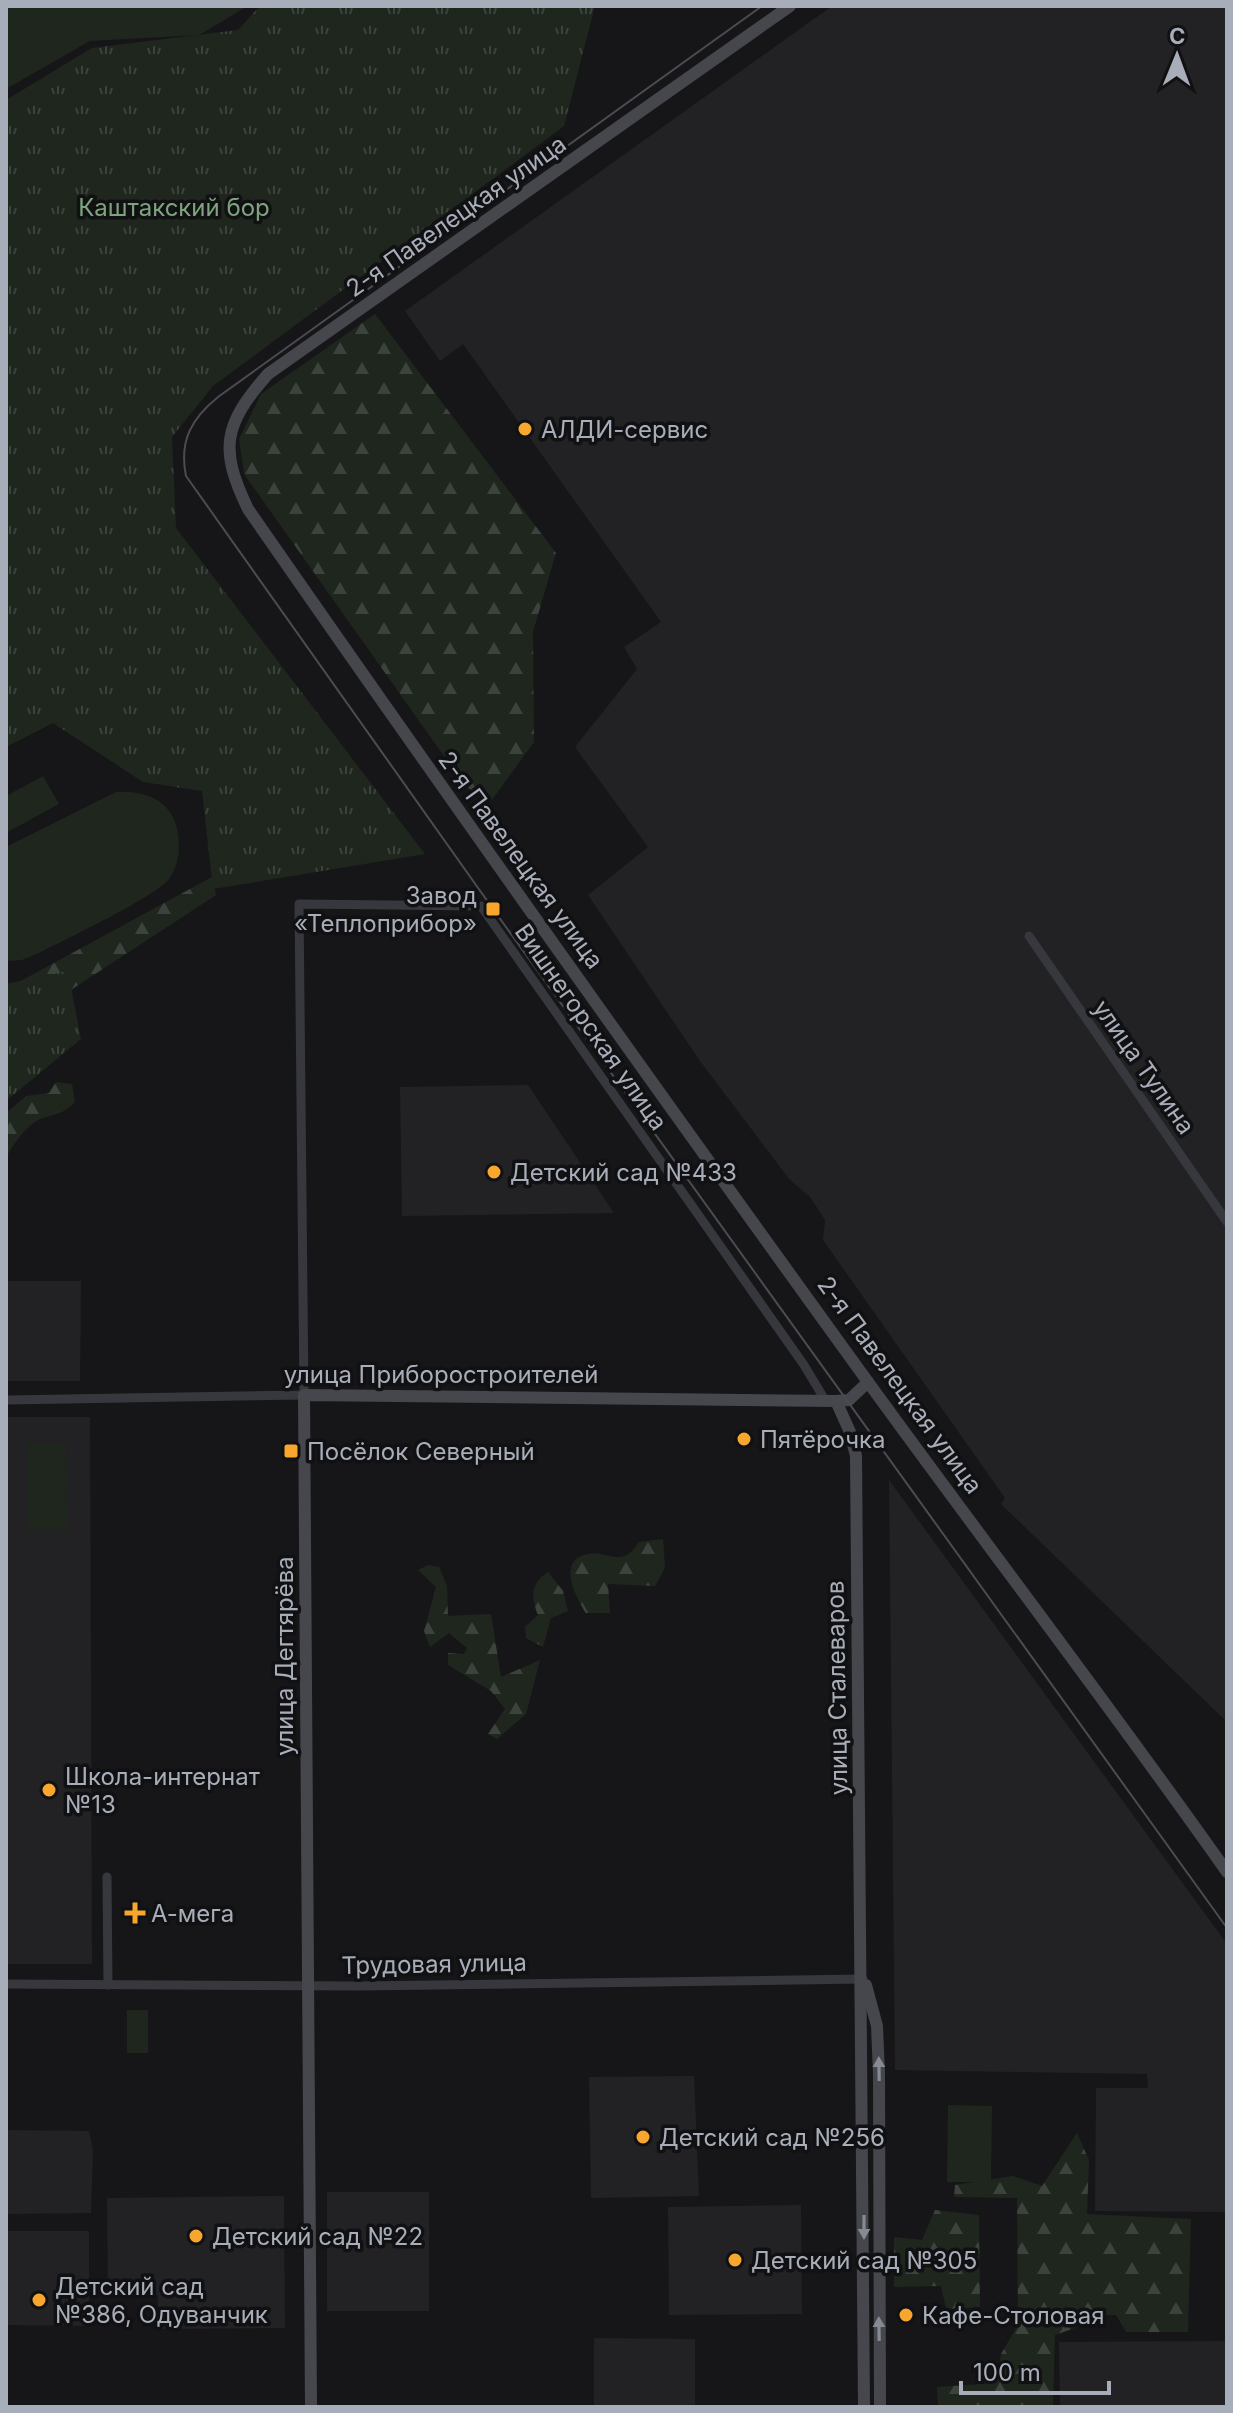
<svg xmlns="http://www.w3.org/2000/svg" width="1233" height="2413" viewBox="0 0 1233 2413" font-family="Inter,sans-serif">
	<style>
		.built { fill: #222225 }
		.forest { fill: url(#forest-firs) }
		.park { fill: url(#park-tufts) }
		.garden { fill: #1e261e }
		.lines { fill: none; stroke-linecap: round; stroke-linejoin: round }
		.street { stroke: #37383d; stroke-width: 9 }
		.secondary { stroke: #45474d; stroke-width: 12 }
		.tram { stroke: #4a4c52; stroke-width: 2 }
		.oneway { fill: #858a93 }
		.poi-dot { fill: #f8a72e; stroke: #111113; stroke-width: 3 }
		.labels { text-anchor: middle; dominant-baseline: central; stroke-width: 7; stroke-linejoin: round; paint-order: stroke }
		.park-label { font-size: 24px; fill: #7ea47e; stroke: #111113 }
		.street-label { font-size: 24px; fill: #a8aeb9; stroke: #111113 }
		.poi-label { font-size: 24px; fill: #a8aeb9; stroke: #111113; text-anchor: start }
	</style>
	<defs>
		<pattern id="forest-firs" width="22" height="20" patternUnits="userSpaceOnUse" patternTransform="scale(2)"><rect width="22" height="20" fill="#1e261e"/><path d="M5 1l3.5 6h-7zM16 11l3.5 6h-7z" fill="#3c433d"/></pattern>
		<pattern id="park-tufts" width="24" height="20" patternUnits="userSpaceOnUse" patternTransform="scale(2)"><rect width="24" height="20" fill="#1e261e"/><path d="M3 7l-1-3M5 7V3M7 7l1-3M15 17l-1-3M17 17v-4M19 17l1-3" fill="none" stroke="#3c433d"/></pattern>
	</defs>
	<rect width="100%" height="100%" fill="#161618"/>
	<g class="built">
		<polygon points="832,6 1227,6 1227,1722 1001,1504 1005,1498 823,1240 825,1220 810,1197 789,1179 700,1061 588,895 648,847 575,747 637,669 624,647 661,622 463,344 440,361 405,311"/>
		<polygon points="528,1085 614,1213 402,1216 400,1087"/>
		<polygon points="6,1281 81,1281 80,1381 6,1381"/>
		<polygon points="6,1417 90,1417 92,1964 6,1964"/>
		<polygon points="889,1480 1227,1944 1227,2212 1095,2211 1096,2088 1148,2088 1147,2074 895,2070"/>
		<polygon points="694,2076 699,2196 591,2198 589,2077"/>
		<polygon points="6,2130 89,2131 93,2150 91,2213 6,2214"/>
		<rect x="327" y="2192" width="102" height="119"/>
		<polygon points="284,2196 285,2328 158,2329 158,2295 108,2296 107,2198"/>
		<polygon points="801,2205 802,2314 669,2315 668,2207"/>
		<polygon points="6,2231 89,2231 89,2326 6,2325"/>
		<polygon points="594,2338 695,2339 695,2407 594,2407"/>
		<polygon points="1227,2341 1227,2407 1060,2407 1059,2342"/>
	</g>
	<g class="forest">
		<polygon points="375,314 556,553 533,632 534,742 491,801 466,787 244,474 239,439 261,394"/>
		<polygon points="212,877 216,895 54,1001 6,989"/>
		<path d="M56 1082 72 1084 75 1102C60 1116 57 1113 40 1119 28 1124 10 1147 6 1159V1113L26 1096 49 1093Z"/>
		<path d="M663 1539 665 1568 655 1586 608 1584 610 1613H586C576 1597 556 1560 588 1554 609 1550 622 1570 639 1542Z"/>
		<polygon points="428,1565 439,1567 447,1586 448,1616 491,1614 501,1677 540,1660 526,1714 497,1739 488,1734 505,1709 491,1691 448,1665 448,1653 464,1654 467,1648 449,1633 430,1647 424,1631 436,1587 418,1570"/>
		<path d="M548 1572 563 1591 568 1611 551 1618 543 1647 526 1638 525 1627 538 1615C531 1597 530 1584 548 1572Z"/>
		<polygon points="1077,2133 1089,2160 1087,2214 1191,2219 1188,2332 1126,2332 1116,2315 1086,2315 1075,2328 1055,2335 1053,2407 938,2406 937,2387 997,2383 1001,2354 1018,2325 1017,2198 954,2197 955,2185 1013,2176 1042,2186"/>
		<polygon points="935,2210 979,2215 980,2307 946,2309 941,2286 894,2287 894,2237 922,2240"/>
	</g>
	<g class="park">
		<polygon points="260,6 595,6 564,126 213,386 172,437 176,528 425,854 213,889 202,791 143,782 53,723 6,747 6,100 92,48 238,30"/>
		<polygon points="68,971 81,1039 6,1101 6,984"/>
	</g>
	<g class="garden">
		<polygon points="6,6 248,6 199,35 90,41 6,89"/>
		<polygon points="43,776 59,804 6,833 6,796"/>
		<path d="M116 792C136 791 160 795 171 814 182 832 182 862 169 879 155 897 64 940 39 953L22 960 6 961V847Z"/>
		<polygon points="66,1443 67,1530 28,1530 27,1444"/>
		<rect x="127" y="2010" width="21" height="43"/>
		<polygon points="948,2105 992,2106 991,2182 947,2182"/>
	</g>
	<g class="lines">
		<g class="street">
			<polyline points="1029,936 1227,1222"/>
			<polyline points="6,1400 304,1395 299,904 481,906 804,1365 825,1400"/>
			<polyline points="107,1877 108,1985"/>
			<polyline points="6,1984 360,1986 863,1979"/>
		</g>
		<g class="secondary">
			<path d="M790 6 268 374C223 425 219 449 248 509 452 803 659 1093 868 1382 987 1546 1110 1706 1227 1872"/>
			<polyline points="836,1401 850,1432 856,1456 864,2407"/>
			<polyline points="866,1985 877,2026 879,2074 880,2407"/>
			<polyline points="311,2407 304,1395 836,1401 849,1400 868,1382"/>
		</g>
		<path class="tram" d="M762 6 218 397C191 419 179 441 186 476L493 909 1227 1928"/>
	</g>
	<defs><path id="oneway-solid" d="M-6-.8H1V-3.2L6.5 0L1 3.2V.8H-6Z" transform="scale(2)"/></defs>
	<g class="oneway">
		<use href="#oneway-solid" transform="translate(879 2069) rotate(-91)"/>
		<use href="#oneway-solid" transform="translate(864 2227) rotate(90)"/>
		<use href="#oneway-solid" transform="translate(879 2329) rotate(-91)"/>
	</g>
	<g class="poi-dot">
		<circle cx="525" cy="429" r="8"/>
		<rect x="485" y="901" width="16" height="16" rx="4"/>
		<circle cx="494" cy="1172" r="8"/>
		<circle cx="744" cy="1439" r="8"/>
		<rect x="283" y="1443" width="16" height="16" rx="4"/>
		<circle cx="49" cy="1790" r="8"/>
		<path d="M131 1901h8v8h8v8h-8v8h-8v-8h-8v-8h8z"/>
		<circle cx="643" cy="2137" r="8"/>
		<circle cx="196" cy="2236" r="8"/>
		<circle cx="735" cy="2260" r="8"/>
		<circle cx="39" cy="2300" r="8"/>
		<circle cx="906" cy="2315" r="8"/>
	</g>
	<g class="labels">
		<g class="park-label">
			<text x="174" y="207">Каштакский бор</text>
		</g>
		<g class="street-label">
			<text transform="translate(456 216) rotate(-35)">2-я Павелецкая улица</text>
			<text transform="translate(521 860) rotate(54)">2-я Павелецкая улица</text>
			<text transform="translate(591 1027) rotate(55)">Вишнегорская улица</text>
			<text transform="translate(1144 1067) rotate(55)">улица Тулина</text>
			<text x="441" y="1374">улица Приборостроителей</text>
			<text transform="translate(900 1385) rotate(54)">2-я Павелецкая улица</text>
			<text transform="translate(284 1656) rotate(-90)">улица Дегтярёва</text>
			<text transform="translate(837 1688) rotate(-91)">улица Сталеваров</text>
			<text transform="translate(434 1964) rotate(-1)">Трудовая улица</text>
		</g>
		<g class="poi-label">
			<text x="541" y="429">АЛДИ-сервис</text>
			<text x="477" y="895" text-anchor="end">Завод<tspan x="477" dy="28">«Теплоприбор»</tspan></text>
			<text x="510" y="1172">Детский сад №433</text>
			<text x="760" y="1439">Пятёрочка</text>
			<text x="307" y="1451">Посёлок Северный</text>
			<text x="65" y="1776">Школа-интернат<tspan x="65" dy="28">№13</tspan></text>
			<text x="151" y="1913">А-мега</text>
			<text x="659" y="2137">Детский сад №256</text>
			<text x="212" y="2236">Детский сад №22</text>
			<text x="751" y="2260">Детский сад №305</text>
			<text x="55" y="2286">Детский сад<tspan x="55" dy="28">№386, Одуванчик</tspan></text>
			<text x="922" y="2315">Кафе-Столовая</text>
		</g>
	</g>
	<rect width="1233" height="2413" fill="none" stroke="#a8aeb9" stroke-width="16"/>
	<g transform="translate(1177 56) rotate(1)" stroke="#111113" stroke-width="6" paint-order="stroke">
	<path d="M0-6L14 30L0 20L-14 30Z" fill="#a8aeb9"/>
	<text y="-12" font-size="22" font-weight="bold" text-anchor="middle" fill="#a8aeb9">С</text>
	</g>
	<path d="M961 2381v12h148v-12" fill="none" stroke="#a8aeb9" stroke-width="4"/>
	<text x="973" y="2381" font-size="24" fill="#a8aeb9" stroke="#111113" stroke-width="6" paint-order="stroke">100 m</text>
</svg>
